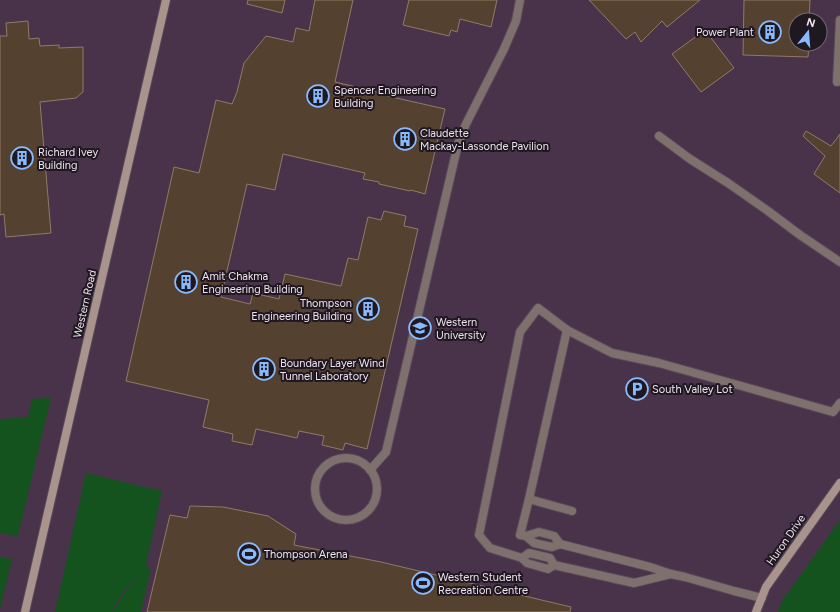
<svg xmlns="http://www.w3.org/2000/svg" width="840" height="612" viewBox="0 0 840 612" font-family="Figtree,sans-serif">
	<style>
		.built { fill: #49334a; fill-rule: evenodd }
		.green { fill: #14531d }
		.building { fill: #554130; stroke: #907a67 }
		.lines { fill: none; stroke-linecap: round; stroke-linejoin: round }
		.lane-casing { stroke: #59495a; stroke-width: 10 }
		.secondary-casing { stroke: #59495a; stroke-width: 10 }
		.lane { stroke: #7e716d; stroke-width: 8 }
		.secondary { stroke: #a8948d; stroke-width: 8 }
		.labels { text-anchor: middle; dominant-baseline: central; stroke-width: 4; stroke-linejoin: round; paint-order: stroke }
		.poi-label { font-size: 11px; fill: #eee2ee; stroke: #1f1820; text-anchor: start }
		.street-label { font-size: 11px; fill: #eee2ee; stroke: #1f1820 }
	</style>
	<rect width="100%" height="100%" fill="#3d2c3e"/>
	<path class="built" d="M0 0H840V612H0ZM796 20H820V44H796Z"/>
	<g class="green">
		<polygon points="51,398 18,536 0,533 0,419 28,417 32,399"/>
		<polygon points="86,473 162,491 146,566 151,568 141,612 112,612 127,589 140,573 125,589 111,612 55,612"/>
		<polygon points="840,520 840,612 778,612 782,601"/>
		<polygon points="0,557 12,559 0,609"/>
	</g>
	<g class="building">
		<polygon points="248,0 285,0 282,13 247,4"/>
		<polygon points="315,0 353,0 335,82 370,90 392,97 445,109 425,194 411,190 410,191 379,184 379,182 363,179 365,173 283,154 275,190 247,184 221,297 250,304 253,293 279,299 285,274 341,286 348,258 358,260 368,217 381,220 384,211 406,216 404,226 418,229 367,449 345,443 343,450 322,445 324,436 299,431 297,438 256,429 252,445 232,441 233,434 203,427 209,400 126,381 174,167 199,173 216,100 232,104 237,92 244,63 266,36 293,42 296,28 309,31"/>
		<polygon points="409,0 497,0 491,27 460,19 457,32 451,30 449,36 403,25"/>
		<polygon points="589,0 700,0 667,27 662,21 641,42 635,32 626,39"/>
		<polygon points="744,0 810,0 809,20 796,20 796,44 809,44 808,57 743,55"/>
		<polygon points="28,21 29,39 39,38 40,46 59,45 59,48 83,47 83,92 76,98 40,102 51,233 6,237 4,214 0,215 0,36 7,36 6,23"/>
		<polygon points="705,30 734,68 701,92 672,54"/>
		<polygon points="806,131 831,146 840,134 840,193 814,174 825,156 803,136"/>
		<polygon points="190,506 223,507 268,516 296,534 294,545 381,562 571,607 570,612 147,612 170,515 187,518"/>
	</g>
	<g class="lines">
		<g class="lane-casing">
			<g id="lane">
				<polyline points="837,82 840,20"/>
				<polyline points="659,136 690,159 728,183 768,211 800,235 840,262"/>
				<polyline points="567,330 529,499 520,535 526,536 534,543 552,547 560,544 650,567 671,574 685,577 734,591 762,598"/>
				<circle cx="346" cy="489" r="31"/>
				<polyline points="370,470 386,452 458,144 466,124 504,49 516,21 520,0"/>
				<polyline points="529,499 572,511"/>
				<polyline points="526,536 539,532 554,536 560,544"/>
				<polyline points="522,558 529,553 550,558 554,565"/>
				<polyline points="671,574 634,583 554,565 548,569 527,563 522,558 490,548 479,535 520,332 538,308 567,330 612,353 659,363 745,387 833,412 840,403"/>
			</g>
		</g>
		<g class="secondary-casing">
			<g id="secondary">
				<polyline points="25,612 166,0"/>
				<polyline points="756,612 766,587 840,483"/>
			</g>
		</g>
		<use href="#lane" class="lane"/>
		<use href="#secondary" class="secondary"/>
	</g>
	<defs>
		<g id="building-ring" transform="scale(1.15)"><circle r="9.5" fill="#1f1820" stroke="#89bafc" stroke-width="1.5"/><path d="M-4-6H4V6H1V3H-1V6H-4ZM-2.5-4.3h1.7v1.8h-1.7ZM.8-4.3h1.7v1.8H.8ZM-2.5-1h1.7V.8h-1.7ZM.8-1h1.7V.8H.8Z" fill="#89bafc"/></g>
		<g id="university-ring" transform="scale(1.15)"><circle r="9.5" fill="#1f1820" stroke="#89bafc" stroke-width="1.5"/><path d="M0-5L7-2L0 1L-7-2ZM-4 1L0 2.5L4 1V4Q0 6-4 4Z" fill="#89bafc"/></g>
		<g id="parking-ring" transform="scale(1.15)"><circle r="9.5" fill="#1f1820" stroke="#89bafc" stroke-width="1.5"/><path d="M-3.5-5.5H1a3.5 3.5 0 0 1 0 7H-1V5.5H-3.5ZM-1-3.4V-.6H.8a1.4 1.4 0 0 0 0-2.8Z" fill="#89bafc"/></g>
		<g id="stadium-ring" transform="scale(1.15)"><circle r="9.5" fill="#1f1820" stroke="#89bafc" stroke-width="1.5"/><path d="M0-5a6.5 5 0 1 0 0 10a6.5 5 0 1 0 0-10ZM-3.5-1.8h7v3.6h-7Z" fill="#89bafc"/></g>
	</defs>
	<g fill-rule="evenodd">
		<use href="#building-ring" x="770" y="32"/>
		<use href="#building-ring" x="318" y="96"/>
		<use href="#building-ring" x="405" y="139"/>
		<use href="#building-ring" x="22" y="158"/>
		<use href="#building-ring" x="186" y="282"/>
		<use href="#building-ring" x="368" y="309"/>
		<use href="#university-ring" x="420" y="328"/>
		<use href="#building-ring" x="264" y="369"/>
		<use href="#parking-ring" x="637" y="389"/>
		<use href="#stadium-ring" x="249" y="554"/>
		<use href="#stadium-ring" x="423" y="583"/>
	</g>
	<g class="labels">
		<g class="poi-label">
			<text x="754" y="32" text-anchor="end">Power Plant</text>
			<text x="334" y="90">Spencer Engineering<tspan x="334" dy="13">Building</tspan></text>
			<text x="420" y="133">Claudette<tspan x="420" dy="13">Mackay-Lassonde Pavilion</tspan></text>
			<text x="38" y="152">Richard Ivey<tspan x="38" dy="13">Building</tspan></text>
			<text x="202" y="276">Amit Chakma<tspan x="202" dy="13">Engineering Building</tspan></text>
			<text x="352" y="303" text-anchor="end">Thompson<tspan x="352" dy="13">Engineering Building</tspan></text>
			<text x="436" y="322">Western<tspan x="436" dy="13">University</tspan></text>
			<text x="280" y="363">Boundary Layer Wind<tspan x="280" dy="13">Tunnel Laboratory</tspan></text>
			<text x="652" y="389">South Valley Lot</text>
			<text x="264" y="554">Thompson Arena</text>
			<text x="438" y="577">Western Student<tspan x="438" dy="13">Recreation Centre</tspan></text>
		</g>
		<g class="street-label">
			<text transform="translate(85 304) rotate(-77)">Western Road</text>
			<text transform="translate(786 540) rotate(-55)">Huron Drive</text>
		</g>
	</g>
	<g transform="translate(808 32) rotate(17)"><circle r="19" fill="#1f1820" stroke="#726972"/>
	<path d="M0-3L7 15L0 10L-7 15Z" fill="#89bafc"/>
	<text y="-6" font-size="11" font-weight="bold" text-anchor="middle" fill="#eee2ee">N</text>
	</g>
</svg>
